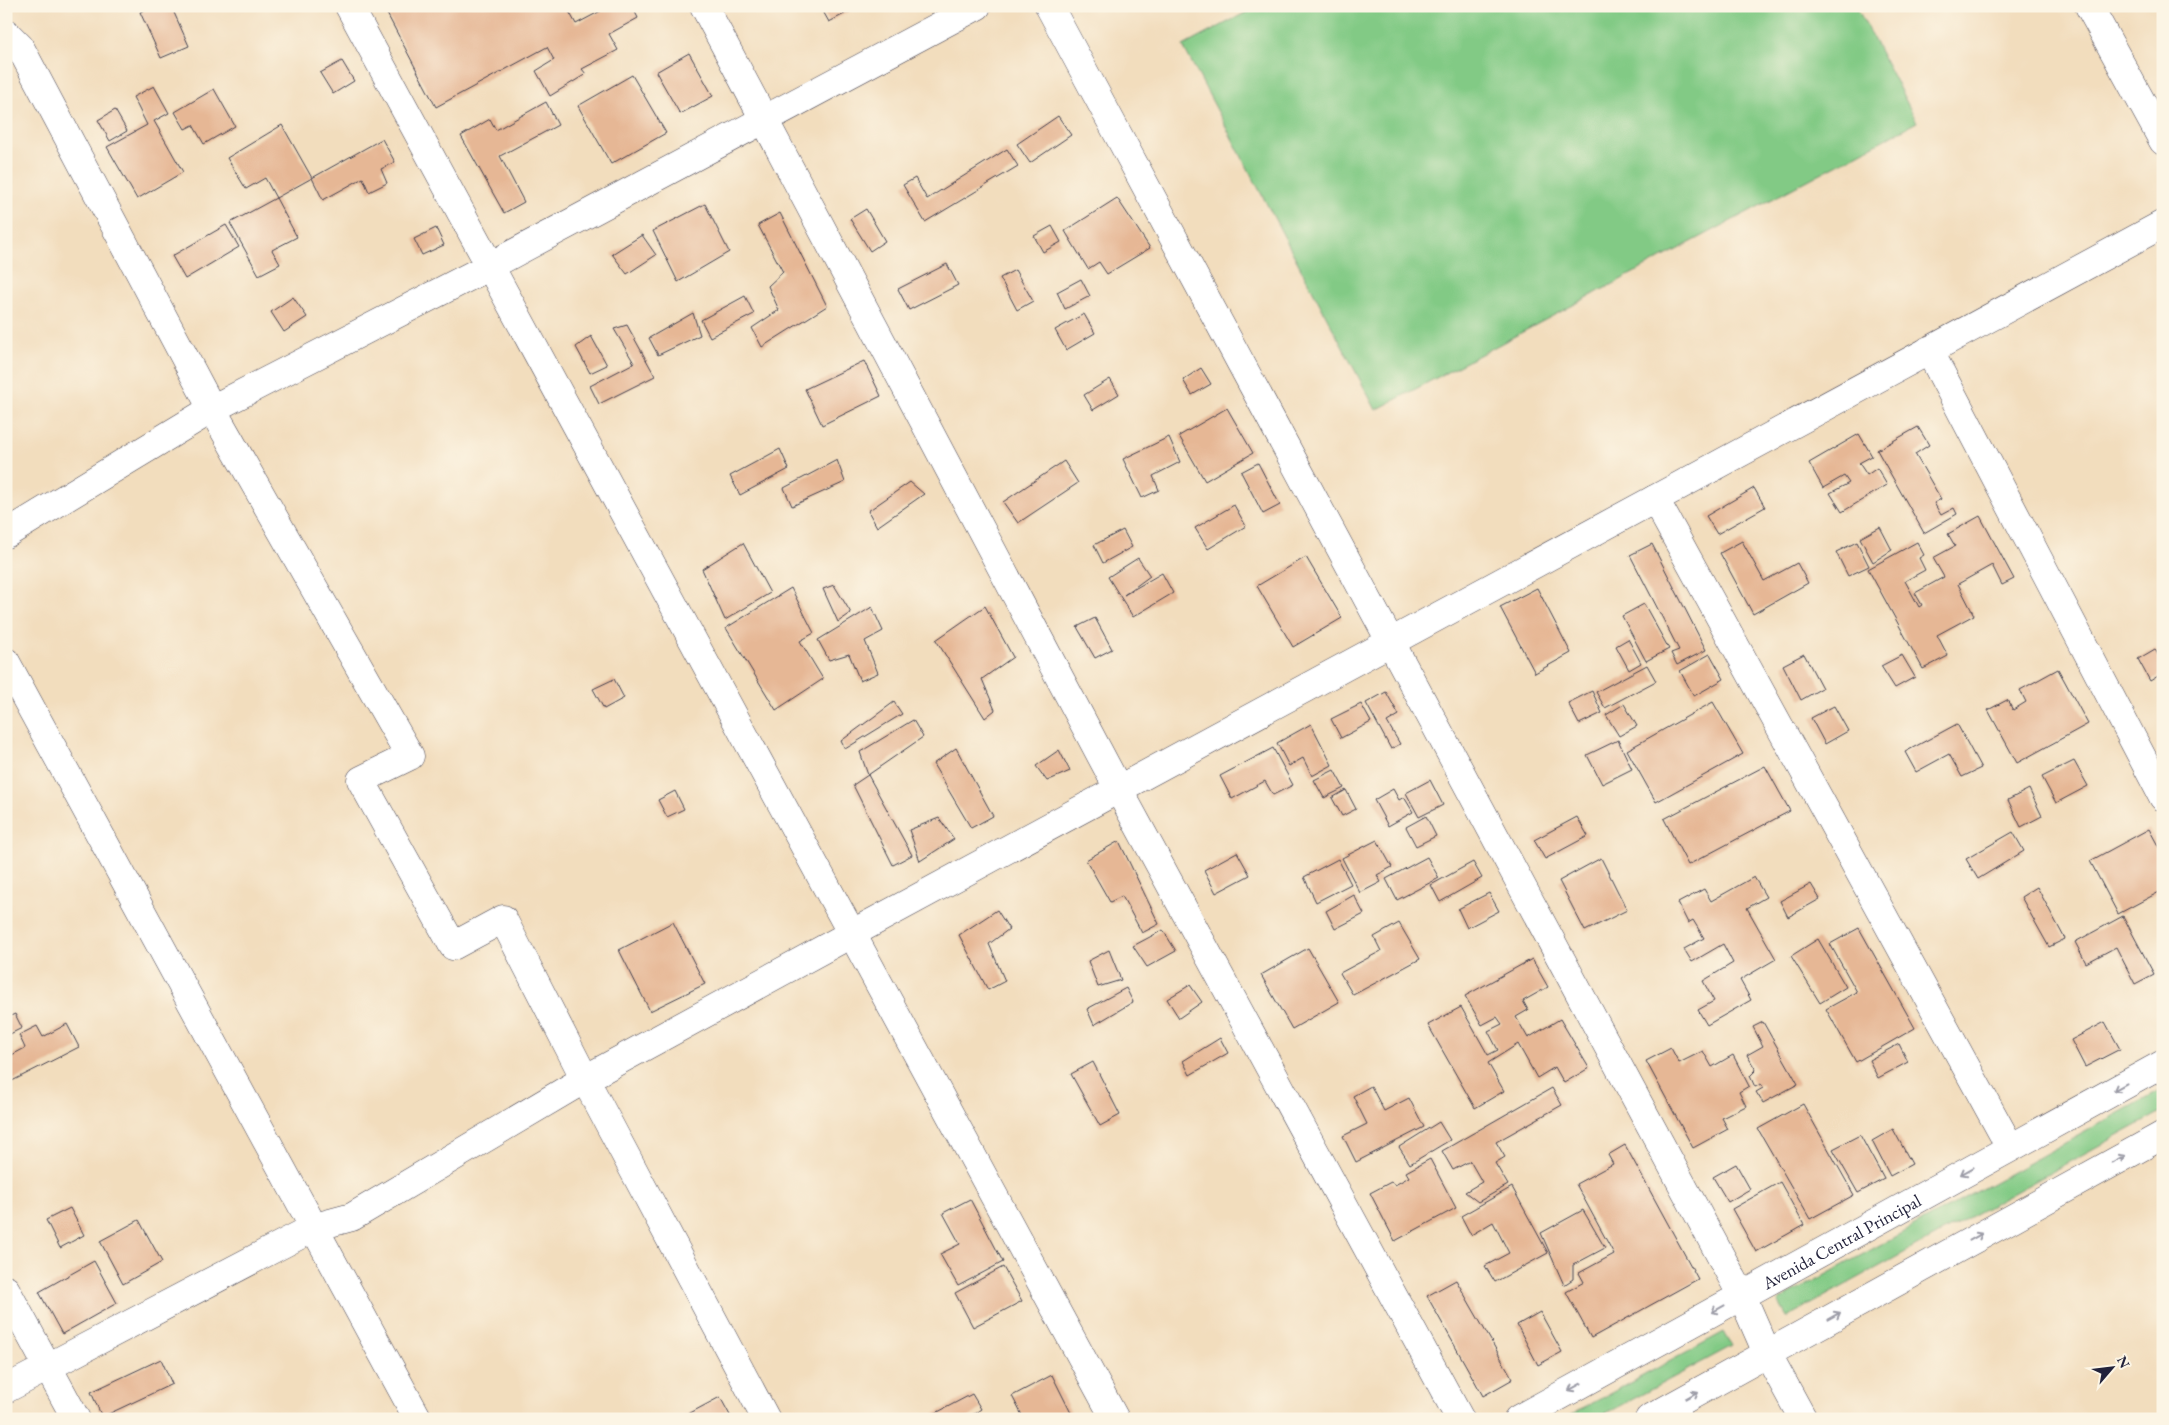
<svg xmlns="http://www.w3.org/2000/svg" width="2169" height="1425" viewBox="0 0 2169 1425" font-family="'EB Garamond',serif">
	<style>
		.green { fill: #82ca85; stroke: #527660 }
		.building { fill: #e6b795 }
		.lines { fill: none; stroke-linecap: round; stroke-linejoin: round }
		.minor-casing { stroke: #413e4e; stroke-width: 29 }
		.tertiary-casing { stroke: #413e4e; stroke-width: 29 }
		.minor { stroke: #fff; stroke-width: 28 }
		.tertiary { stroke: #fff; stroke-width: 28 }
		.oneway { stroke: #9c9ca7 }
		.labels { text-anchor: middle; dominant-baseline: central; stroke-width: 4; stroke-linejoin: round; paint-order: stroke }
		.street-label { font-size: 18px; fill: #22223b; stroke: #fcf5e5 }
	</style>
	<rect width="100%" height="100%" fill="#fcf5e5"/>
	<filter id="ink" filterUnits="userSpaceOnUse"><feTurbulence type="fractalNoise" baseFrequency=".02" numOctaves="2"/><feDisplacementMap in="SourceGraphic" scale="10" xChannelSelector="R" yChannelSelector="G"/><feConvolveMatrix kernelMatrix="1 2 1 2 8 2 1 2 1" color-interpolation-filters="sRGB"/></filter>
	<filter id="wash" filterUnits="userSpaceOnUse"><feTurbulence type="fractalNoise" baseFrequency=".0096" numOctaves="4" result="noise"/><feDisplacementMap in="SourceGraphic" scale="20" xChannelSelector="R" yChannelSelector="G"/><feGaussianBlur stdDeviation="1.12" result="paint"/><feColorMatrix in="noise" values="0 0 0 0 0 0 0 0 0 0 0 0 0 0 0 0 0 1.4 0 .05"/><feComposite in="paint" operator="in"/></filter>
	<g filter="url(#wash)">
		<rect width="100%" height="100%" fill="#f2ddbd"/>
		<g class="green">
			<polygon points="1258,6 1856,6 1917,122 1376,410 1183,46"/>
			<polygon points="2163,1089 2163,1111 1787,1317 1778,1301"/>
			<polygon points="1724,1332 1732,1346 1596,1419 1563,1419"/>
		</g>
		<g id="blocks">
			<g class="building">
				<polygon points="152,6 171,6 189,46 161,58 140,12"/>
				<polygon points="383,6 566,6 576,24 610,6 632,6 638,18 609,34 618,50 582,69 586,74 550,96 536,71 554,60 547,47 436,107"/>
				<polygon points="820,6 860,6 829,22"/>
				<polygon points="689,53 713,96 680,114 656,72"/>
				<polygon points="342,61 354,81 333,94 320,73"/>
				<polygon points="632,75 666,133 611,164 578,106"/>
				<polygon points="154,86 169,113 154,121 183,172 137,199 107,147 147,125 133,97"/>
				<polygon points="214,89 235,126 204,144 193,125 185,129 175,112"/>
				<polygon points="546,102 558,125 500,156 524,202 504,213 461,136 490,119 496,130"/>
				<polygon points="115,110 127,131 110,141 98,120"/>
				<polygon points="1058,116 1071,135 1030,163 1017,144"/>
				<polygon points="282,125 312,178 276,198 265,178 246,189 227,158"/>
				<polygon points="382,139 395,162 381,169 387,183 369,192 363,178 323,200 312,178"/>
				<polygon points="1007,149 1018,166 925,222 903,185 915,178 927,199"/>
				<polygon points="276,198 297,237 272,250 280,264 259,275 230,223"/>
				<polygon points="1117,198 1150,248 1107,274 1099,262 1088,269 1065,231"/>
				<polygon points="705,204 729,252 678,282 653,231"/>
				<polygon points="866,209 885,241 870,251 850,219"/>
				<polygon points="780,213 827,306 762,347 752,328 779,310 768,286 783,272 758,225"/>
				<polygon points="226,225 239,247 185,279 172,256"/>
				<polygon points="1052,226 1061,242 1043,252 1034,236"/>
				<polygon points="436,228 444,245 422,255 414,239"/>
				<polygon points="642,235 656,255 627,274 612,254"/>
				<polygon points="947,264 958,285 909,310 898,289"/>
				<polygon points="1015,270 1033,301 1017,310 1000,278"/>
				<polygon points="1081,279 1090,296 1065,309 1057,292"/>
				<polygon points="745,296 754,314 710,337 701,320"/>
				<polygon points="293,297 307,317 284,332 271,312"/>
				<polygon points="693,313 700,335 658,355 649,338"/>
				<polygon points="1084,314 1095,333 1066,350 1055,330"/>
				<polygon points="627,325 655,376 599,404 590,386 634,363 614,329"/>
				<polygon points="591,336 607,365 590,373 576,347"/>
				<polygon points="864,361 881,396 822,425 805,389"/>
				<polygon points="1201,368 1211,384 1192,395 1183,380"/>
				<polygon points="1110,379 1119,394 1093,410 1084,395"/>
				<polygon points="1227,408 1253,453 1205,481 1179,436"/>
				<polygon points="1918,427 1929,445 1915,454 1941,499 1934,503 1941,515 1954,508 1957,514 1924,533 1877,450"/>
				<polygon points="1859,434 1872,456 1859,463 1867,475 1877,468 1887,485 1842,512 1830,493 1849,483 1844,476 1823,488 1809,463"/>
				<polygon points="1169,437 1180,462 1153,476 1159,490 1142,498 1123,459"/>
				<polygon points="780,449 789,469 740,495 730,476"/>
				<polygon points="837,460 845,482 792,506 784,488"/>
				<polygon points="1064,461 1078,483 1018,523 1003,502"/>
				<polygon points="1258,463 1280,505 1263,514 1241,472"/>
				<polygon points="910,482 924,494 877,527 868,511"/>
				<polygon points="1754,488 1765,507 1717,534 1706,516"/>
				<polygon points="1234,505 1246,526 1208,549 1195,528"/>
				<polygon points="1980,516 2014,579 2002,585 1992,565 1958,584 1974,615 1937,635 1948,656 1923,669 1868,569 1917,542 1924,555 1919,558 1925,570 1905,581 1919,607 1922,605 1915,593 1944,577 1933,558 1955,546 1948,534"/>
				<polygon points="1880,527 1892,550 1873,562 1860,538"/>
				<polygon points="1123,530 1132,547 1103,563 1094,545"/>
				<polygon points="1742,541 1764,581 1797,563 1808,583 1753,614 1720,553"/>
				<polygon points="1857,542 1869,566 1848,576 1836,552"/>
				<polygon points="743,543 770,593 725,620 702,569"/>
				<polygon points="1652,544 1706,650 1677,665 1671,653 1679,650 1630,555"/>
				<polygon points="1306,557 1342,618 1293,647 1257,586"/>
				<polygon points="1138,558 1150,576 1124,595 1162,573 1173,593 1133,617 1108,577"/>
				<polygon points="834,585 851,613 838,622 823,589"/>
				<polygon points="791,588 814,633 800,641 823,679 776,710 726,628"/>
				<polygon points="1537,588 1571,653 1535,673 1500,607"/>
				<polygon points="1644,604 1669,649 1646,661 1622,616"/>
				<polygon points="985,606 1013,657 982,679 995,710 985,718 936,640"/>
				<polygon points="872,607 883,631 865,641 878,673 860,681 849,654 829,660 818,640"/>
				<polygon points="1095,618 1112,649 1095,658 1077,627"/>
				<polygon points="1628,639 1641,663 1629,670 1616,646"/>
				<polygon points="2155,649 2163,664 2163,673 2150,681 2138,659"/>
				<polygon points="1710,654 1724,679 1694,696 1680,671"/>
				<polygon points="1804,654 1822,688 1801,700 1783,665"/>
				<polygon points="1902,655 1915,677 1895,688 1881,666"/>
				<polygon points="1647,665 1656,681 1605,708 1596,692"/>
				<polygon points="2058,669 2088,724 2017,763 1988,710 2007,700 2013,710 2026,702 2020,690"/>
				<polygon points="614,679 624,698 604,709 593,689"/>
				<polygon points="1592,691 1602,713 1579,724 1568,703"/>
				<polygon points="1386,692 1399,715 1387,722 1400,744 1391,749 1366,703"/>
				<polygon points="894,702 902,714 845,749 841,741"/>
				<polygon points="1713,702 1743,754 1656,802 1627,750"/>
				<polygon points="1361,704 1371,722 1341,738 1331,719"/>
				<polygon points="1624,704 1637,726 1619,736 1606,715"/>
				<polygon points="1834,706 1848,731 1825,744 1811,718"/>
				<polygon points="913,720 923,737 868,775 860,752"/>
				<polygon points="1311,724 1332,765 1312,776 1303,758 1289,766 1277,743"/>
				<polygon points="1957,724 1981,768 1962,777 1949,754 1916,772 1905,752"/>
				<polygon points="1618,740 1632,769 1602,784 1587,755"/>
				<polygon points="956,748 993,816 971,828 933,764"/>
				<polygon points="1273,748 1293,785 1273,795 1265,781 1232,799 1220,776"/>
				<polygon points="1059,750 1070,771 1047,781 1036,766"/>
				<polygon points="2074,761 2088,786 2056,803 2042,777"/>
				<polygon points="1765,766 1790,811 1688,865 1664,819"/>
				<polygon points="1334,770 1344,788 1324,798 1314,780"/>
				<polygon points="868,775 912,855 893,865 853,785"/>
				<polygon points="1430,780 1443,805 1419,817 1406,793"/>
				<polygon points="1393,789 1399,800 1404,797 1413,812 1388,826 1374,800"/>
				<polygon points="2029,789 2042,816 2021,827 2008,800"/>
				<polygon points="1346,790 1356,809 1342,816 1332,798"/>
				<polygon points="675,791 684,809 667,817 658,800"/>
				<polygon points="1426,816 1436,836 1416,846 1406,827"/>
				<polygon points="1577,817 1588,836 1545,859 1534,840"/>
				<polygon points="939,818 954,839 920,861 909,830"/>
				<polygon points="2149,829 2163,855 2163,890 2118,914 2090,861"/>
				<polygon points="2013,832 2024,851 1978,879 1966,859"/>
				<polygon points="1377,840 1392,867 1377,875 1381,882 1360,893 1342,858"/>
				<polygon points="1119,841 1159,924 1142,933 1122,896 1110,902 1086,860"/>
				<polygon points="1237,852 1250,875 1216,893 1204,870"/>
				<polygon points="1427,857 1439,878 1397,900 1386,879"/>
				<polygon points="1601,858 1627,910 1585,931 1559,881"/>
				<polygon points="1338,859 1351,884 1316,902 1304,877"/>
				<polygon points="1473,862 1482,878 1440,902 1431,885"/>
				<polygon points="1754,877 1766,897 1747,908 1776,959 1740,980 1751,1000 1707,1025 1698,1010 1714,1001 1703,981 1733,963 1723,944 1692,962 1684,949 1704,938 1693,920 1688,923 1678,903 1704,889 1711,901"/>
				<polygon points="1811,884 1820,899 1788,917 1780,901"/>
				<polygon points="2037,887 2065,939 2049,947 2021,897"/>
				<polygon points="1489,893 1499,911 1467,928 1458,909"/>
				<polygon points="1354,895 1364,914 1335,929 1326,911"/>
				<polygon points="997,910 1009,929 989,944 1005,981 988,990 959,935"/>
				<polygon points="2123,916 2154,974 2135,984 2116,947 2086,963 2075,942"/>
				<polygon points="673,922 705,984 650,1011 619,950"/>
				<polygon points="1399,923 1420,959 1353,995 1340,973 1381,951 1374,937"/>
				<polygon points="1859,928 1915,1028 1856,1062 1826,1009 1857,992 1830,944"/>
				<polygon points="1163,930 1176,951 1147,967 1133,946"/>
				<polygon points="1818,939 1846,987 1820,1003 1791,956"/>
				<polygon points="1308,948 1339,1002 1292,1029 1261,975"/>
				<polygon points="1109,950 1121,980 1098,987 1088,961"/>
				<polygon points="1532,959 1548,987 1523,1001 1528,1010 1516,1017 1528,1038 1560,1019 1589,1068 1564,1083 1555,1067 1537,1078 1518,1044 1488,1063 1504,1091 1475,1108 1428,1025 1461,1007 1488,1055 1498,1050 1488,1031 1502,1024 1497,1017 1482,1025 1465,996"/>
				<polygon points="1190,985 1202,1002 1179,1018 1167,999"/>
				<polygon points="1126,988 1133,1002 1094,1025 1087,1009"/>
				<polygon points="15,1014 22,1028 6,1036 6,1018"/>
				<polygon points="1763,1022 1798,1084 1763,1103 1756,1092 1763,1088 1761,1084 1755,1087 1750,1076 1756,1070 1747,1055 1763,1046 1753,1027"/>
				<polygon points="2105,1022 2120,1049 2085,1067 2071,1040"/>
				<polygon points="67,1024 79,1047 12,1081 6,1070 6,1058 25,1048 19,1035 37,1026 43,1037"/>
				<polygon points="1220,1038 1228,1053 1190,1075 1183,1061"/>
				<polygon points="1899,1044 1908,1062 1878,1078 1869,1060"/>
				<polygon points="1671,1048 1679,1063 1703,1051 1712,1067 1733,1055 1749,1086 1739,1092 1746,1106 1722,1118 1728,1129 1693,1148 1646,1061"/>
				<polygon points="1093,1062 1120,1115 1100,1126 1071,1074"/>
				<polygon points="1371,1086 1384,1111 1409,1098 1424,1127 1356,1162 1343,1136 1367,1124 1353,1096"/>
				<polygon points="1552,1088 1562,1105 1496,1142 1505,1157 1495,1163 1508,1185 1478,1202 1465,1192 1482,1182 1470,1161 1453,1170 1442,1151"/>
				<polygon points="1803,1104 1854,1195 1810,1219 1758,1129"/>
				<polygon points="1439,1122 1450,1140 1410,1164 1399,1147"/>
				<polygon points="1893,1129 1912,1164 1890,1176 1872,1141"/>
				<polygon points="1860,1135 1884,1179 1858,1193 1833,1149"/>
				<polygon points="1625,1145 1698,1279 1591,1338 1566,1292 1584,1282 1579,1273 1614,1254 1576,1184 1613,1164 1608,1155"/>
				<polygon points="1430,1159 1456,1208 1395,1241 1370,1193 1391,1182 1395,1185 1409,1177 1406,1172"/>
				<polygon points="1736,1164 1750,1189 1728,1202 1713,1177"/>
				<polygon points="1780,1182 1804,1225 1756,1252 1732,1209"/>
				<polygon points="1512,1187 1548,1253 1495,1282 1485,1266 1509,1253 1493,1222 1471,1235 1461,1216"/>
				<polygon points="970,1199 1003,1262 958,1286 940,1254 960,1244 943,1213"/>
				<polygon points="70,1208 84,1235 60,1248 46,1220"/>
				<polygon points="1583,1210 1605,1248 1573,1265 1573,1279 1564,1285 1541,1233"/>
				<polygon points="139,1220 162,1262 123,1284 100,1241"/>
				<polygon points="94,1261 117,1303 62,1334 39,1292"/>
				<polygon points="1003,1267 1022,1301 973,1327 955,1293"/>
				<polygon points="1456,1280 1513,1379 1483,1396 1427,1296"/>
				<polygon points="1540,1312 1562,1352 1538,1365 1517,1325"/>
				<polygon points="161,1359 172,1384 102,1417 91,1392"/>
				<polygon points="1052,1375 1074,1419 1024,1419 1012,1396"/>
				<polygon points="972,1394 981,1409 967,1419 937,1419 934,1414"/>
				<polygon points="720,1397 732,1419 679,1419"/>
			</g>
		</g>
	</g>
	<g filter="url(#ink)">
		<use href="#blocks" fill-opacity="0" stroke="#413e4e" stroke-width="1"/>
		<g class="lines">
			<g class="minor-casing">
				<g id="minor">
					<polyline points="349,6 1115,1419"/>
					<polyline points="704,6 1119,790 1460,1419"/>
					<polyline points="1049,6 1742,1296 1767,1353 1803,1419"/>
					<polyline points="2089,6 2163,141"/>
					<polyline points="6,33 20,47 212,409 410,756 361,780 453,946 503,919 585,1079 766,1419"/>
					<polyline points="1929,350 2163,797"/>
					<polyline points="1655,499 2010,1147"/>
					<polyline points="6,534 212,409 488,267 977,6"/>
					<polyline points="6,662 418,1419"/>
					<polyline points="6,1290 76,1419"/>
					<polyline points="6,1389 315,1227 352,1217 585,1079 851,934 2163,224"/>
				</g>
			</g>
			<g class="tertiary-casing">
				<g id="tertiary">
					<path id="s1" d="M1518 1419 2163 1064"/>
					<polyline points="1649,1419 2163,1135"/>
				</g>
			</g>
			<use href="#minor" class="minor"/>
			<use href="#tertiary" class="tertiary"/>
		</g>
		<defs><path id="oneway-shaft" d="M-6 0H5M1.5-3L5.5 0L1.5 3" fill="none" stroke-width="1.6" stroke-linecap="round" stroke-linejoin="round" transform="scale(1.25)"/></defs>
		<g class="oneway">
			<use href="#oneway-shaft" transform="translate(2120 1087) rotate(151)"/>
			<use href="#oneway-shaft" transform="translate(2118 1159) rotate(-28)"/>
			<use href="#oneway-shaft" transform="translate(1967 1171) rotate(151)"/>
			<use href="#oneway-shaft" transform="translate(1976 1237) rotate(-29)"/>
			<use href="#oneway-shaft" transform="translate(1718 1309) rotate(151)"/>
			<use href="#oneway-shaft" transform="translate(1834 1316) rotate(-29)"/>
			<use href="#oneway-shaft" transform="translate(1575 1387) rotate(151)"/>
			<use href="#oneway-shaft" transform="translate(1692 1395) rotate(-29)"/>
		</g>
	</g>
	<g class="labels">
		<g class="street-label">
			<text stroke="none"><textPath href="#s1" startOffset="369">Avenida Central Principal</textPath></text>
		</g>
	</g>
	<rect width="2169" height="1425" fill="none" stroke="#fcf5e5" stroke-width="25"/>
	<g transform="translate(2112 1368) rotate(62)" stroke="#fcf5e5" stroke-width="4" paint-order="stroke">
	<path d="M0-4L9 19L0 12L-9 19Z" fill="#22223b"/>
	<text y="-8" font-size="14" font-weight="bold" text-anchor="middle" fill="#22223b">N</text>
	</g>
</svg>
